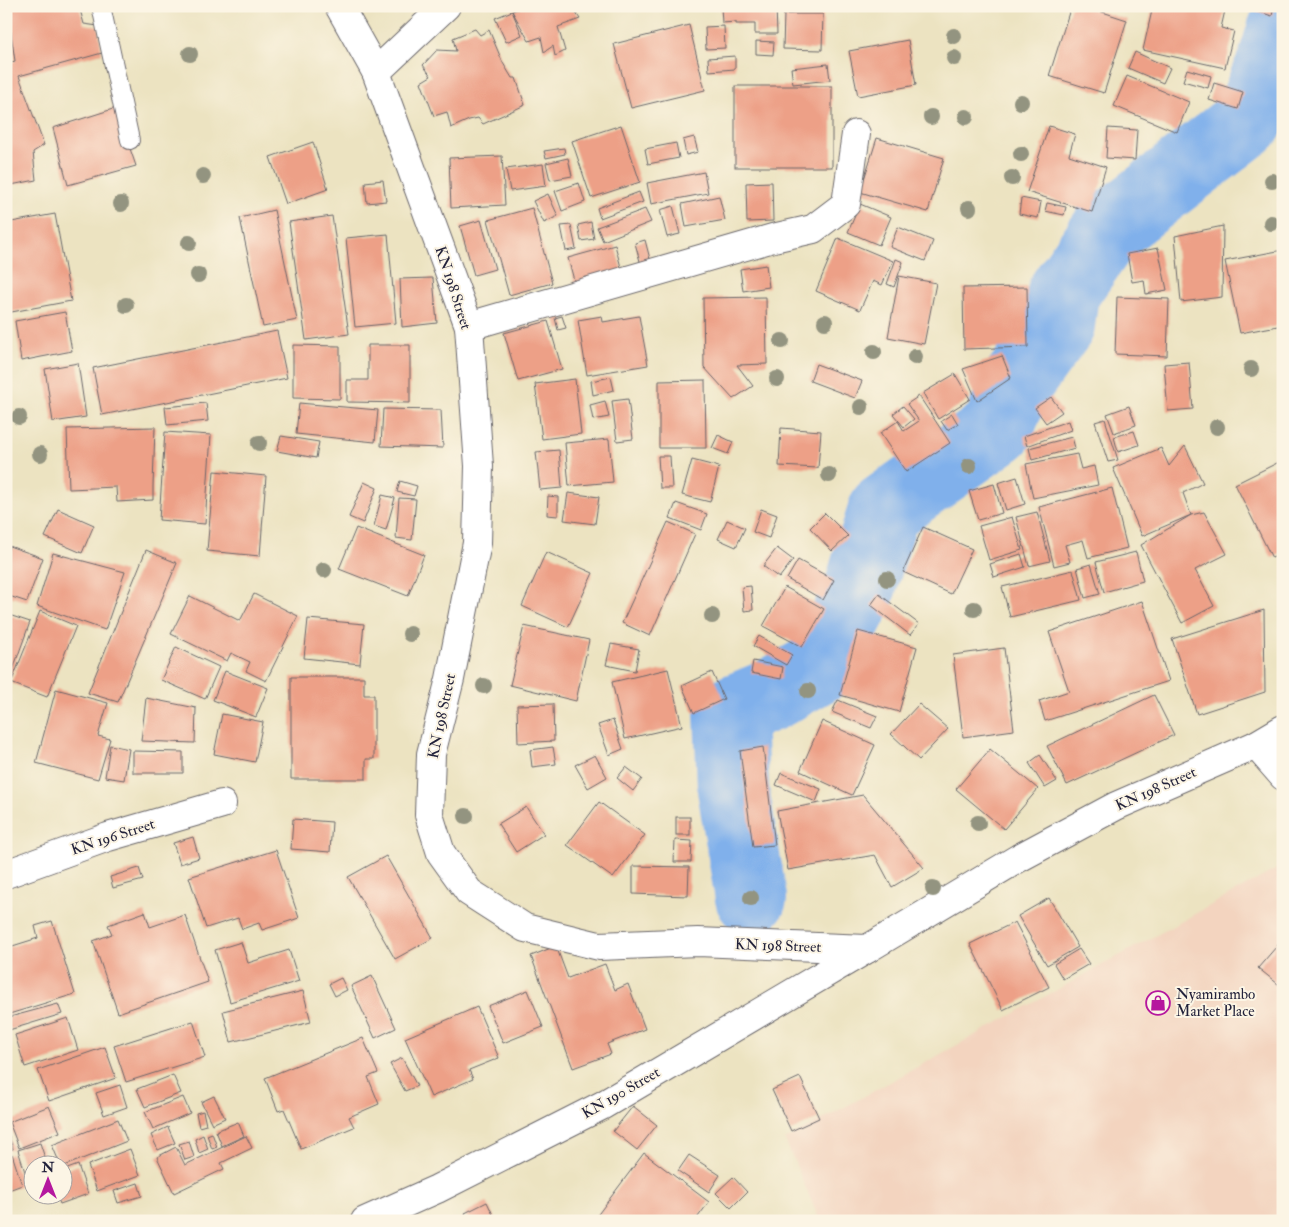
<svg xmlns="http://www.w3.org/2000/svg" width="1289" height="1227" viewBox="0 0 1289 1227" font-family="'IM FELL Double Pica',serif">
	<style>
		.built { fill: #f3d4bf }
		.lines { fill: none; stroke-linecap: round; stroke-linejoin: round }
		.river { stroke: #80b0eb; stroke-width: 72 }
		.building { fill: #eda087 }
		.service-casing { stroke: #69666a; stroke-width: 20 }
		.minor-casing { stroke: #69666a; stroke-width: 30 }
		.service { stroke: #fff; stroke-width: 18 }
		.minor { stroke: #fff; stroke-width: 28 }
		.tree { fill: #939480 }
		.labels { text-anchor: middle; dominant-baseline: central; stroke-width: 4; stroke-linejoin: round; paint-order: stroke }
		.street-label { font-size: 15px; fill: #22223b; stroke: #fcf5e5 }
		.poi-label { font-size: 15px; fill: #22223b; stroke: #fcf5e5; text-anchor: start }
	</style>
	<rect width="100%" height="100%" fill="#fcf5e5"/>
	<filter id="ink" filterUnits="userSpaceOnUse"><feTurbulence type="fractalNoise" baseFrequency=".02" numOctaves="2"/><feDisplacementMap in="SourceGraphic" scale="10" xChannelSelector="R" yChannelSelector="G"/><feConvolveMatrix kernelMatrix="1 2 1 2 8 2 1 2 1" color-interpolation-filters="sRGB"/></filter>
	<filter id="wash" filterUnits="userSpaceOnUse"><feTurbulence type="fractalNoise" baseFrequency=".0096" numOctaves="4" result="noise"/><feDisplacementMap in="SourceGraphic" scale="20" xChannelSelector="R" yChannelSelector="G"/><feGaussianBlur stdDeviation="1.12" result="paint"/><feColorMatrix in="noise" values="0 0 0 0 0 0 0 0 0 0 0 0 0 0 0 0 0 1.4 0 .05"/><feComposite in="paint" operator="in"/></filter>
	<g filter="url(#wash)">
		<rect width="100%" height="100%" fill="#ece3c1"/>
		<polygon class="built" points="1282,866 1283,867 1283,1221 820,1221 785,1140"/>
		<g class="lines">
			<polyline class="river" points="751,898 733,789 730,712 771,695 820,667 857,598 884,510 998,429 1014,387 1059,325 1063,293 1106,231 1248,121 1274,60 1283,30"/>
		</g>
		<g id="blocks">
			<g class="building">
				<polygon points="7,6 79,6 84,24 98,26 102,53 19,76 44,145 33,152 36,180 6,186 6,64 15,61"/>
				<polygon points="525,6 571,6 580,19 558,27 565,51 555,56 553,46 544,52 541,37 529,41 512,11 522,35 506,42 495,18 512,11"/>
				<polygon points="742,6 776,6 777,34 755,34 755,24 736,24 736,22 722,23 721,7"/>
				<polygon points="1071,6 1084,6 1127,20 1104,93 1049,76"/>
				<polygon points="1153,6 1226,6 1221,28 1234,31 1225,68 1143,50"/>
				<polygon points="1241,6 1274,6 1272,16"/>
				<polygon points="784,14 823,14 822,50 783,49"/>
				<polygon points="689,25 705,90 631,108 614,44"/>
				<polygon points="724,26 725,48 706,49 705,27"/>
				<polygon points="475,29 480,35 489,30 503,63 512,78 516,78 525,105 483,124 478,118 469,120 451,128 447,112 434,116 421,82 431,76 423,65 437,50 456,51 453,38"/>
				<polygon points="908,40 916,85 858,96 849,51"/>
				<polygon points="756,41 774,42 773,55 756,54"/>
				<polygon points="1135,52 1170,68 1163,83 1128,68"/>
				<polygon points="735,56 735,69 709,71 708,58"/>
				<polygon points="828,64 830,80 793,84 791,68"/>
				<polygon points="1187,69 1211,76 1208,88 1183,81"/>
				<polygon points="1127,76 1189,102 1177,132 1114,106"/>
				<polygon points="1214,83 1243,92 1238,109 1209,100"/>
				<rect x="735" y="86" width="97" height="81"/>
				<polygon points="116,108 136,166 68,185 53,128"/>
				<polygon points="621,125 640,182 591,198 572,141"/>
				<polygon points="1049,126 1075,134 1069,155 1106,167 1092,212 1027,192"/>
				<polygon points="1108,128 1137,130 1135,160 1106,158"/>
				<polygon points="694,137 698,152 686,155 683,140"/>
				<polygon points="877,138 944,158 928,212 860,192"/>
				<polygon points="313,142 328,189 286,204 270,157"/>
				<polygon points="676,143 679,158 648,164 645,149"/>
				<polygon points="564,148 565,154 546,158 544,151"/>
				<polygon points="502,156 505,205 451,208 449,158"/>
				<polygon points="568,158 572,176 550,180 546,163"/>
				<polygon points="543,164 546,186 510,191 506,169"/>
				<polygon points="704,172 708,193 651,204 647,183"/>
				<polygon points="383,180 386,201 367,203 365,182"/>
				<polygon points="772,182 773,221 747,222 746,183"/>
				<polygon points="579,183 585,202 562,211 555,191"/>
				<polygon points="639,192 643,202 600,218 597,208"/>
				<polygon points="548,194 558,216 544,223 533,201"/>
				<polygon points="719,196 725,220 686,227 682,204"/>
				<polygon points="1021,198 1041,202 1038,218 1019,214"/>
				<polygon points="1047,203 1066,207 1064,215 1045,211"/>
				<polygon points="860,204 891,217 879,245 848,232"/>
				<polygon points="673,206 680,234 667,237 660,210"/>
				<polygon points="532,208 552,283 509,295 488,220"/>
				<polygon points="645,209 651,222 603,241 597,227"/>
				<polygon points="274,210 297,320 263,327 240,218"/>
				<polygon points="55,214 71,301 6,313 6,223"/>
				<polygon points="332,216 349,334 306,340 289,222"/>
				<polygon points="481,220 495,269 474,275 460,226"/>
				<polygon points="591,222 594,239 581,241 578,225"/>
				<polygon points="571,225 576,249 566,251 561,226"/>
				<polygon points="1223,226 1222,297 1181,302 1175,236"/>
				<polygon points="898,227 933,241 925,261 890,247"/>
				<polygon points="388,234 396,323 355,327 346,238"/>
				<polygon points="838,238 893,261 882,285 873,281 860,310 816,291"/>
				<polygon points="645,240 651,263 641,265 635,243"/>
				<polygon points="615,245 622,271 575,284 568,258"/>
				<polygon points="1158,248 1167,290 1146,294 1144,280 1132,282 1127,254"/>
				<polygon points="1283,250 1283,325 1240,333 1225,261"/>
				<polygon points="896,259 903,262 894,287 887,284"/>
				<polygon points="766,265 769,287 743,291 740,269"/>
				<polygon points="899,276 936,283 924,344 888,337"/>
				<polygon points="433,278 437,323 402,327 400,279"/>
				<polygon points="1027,287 1028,347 964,349 963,288"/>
				<polygon points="766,297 767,364 737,365 753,386 733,399 704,367 703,298"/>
				<polygon points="1117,297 1169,299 1167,356 1115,354"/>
				<polygon points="65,312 72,351 21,361 15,321"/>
				<polygon points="562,316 566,328 558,330 555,318"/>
				<polygon points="602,316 603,322 639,316 648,365 587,375 578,320"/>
				<polygon points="548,321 562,369 518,381 504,333"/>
				<polygon points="277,331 287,378 102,415 93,368"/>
				<polygon points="293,345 340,346 340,399 293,398"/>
				<polygon points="368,345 410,345 410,403 347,402 347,380 368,380"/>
				<polygon points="1002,356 1011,378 977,401 963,369"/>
				<polygon points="1189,362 1193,409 1168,411 1164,364"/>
				<polygon points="78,363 86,417 53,422 45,369"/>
				<polygon points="816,364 862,381 855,398 810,381"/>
				<polygon points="955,374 970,399 938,419 923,393"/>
				<polygon points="611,377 614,390 593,395 591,381"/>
				<polygon points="575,379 581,434 542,439 535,384"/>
				<polygon points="705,380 706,448 659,448 659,381"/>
				<polygon points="919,396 950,443 906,472 880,433 898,421 904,431 919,421 907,404"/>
				<polygon points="1051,397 1062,412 1046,423 1035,408"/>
				<polygon points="628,399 633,439 617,441 612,401"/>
				<polygon points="605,401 609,417 593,420 590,405"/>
				<polygon points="206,403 208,421 167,425 165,407"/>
				<polygon points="299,403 378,410 375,442 296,434"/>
				<polygon points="903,406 914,419 904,427 893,414"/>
				<polygon points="1129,406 1136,425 1114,433 1107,414"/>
				<polygon points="383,409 441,410 443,448 381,446"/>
				<polygon points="952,414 958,424 947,430 941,421"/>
				<polygon points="1105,419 1118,460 1108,462 1095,422"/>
				<polygon points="1068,421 1071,430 1027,446 1024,436"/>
				<polygon points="155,427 153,486 153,500 117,502 116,487 69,489 67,429"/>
				<polygon points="781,428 821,431 818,468 779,466"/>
				<polygon points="1134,431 1139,445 1118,452 1114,437"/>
				<polygon points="165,432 211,435 205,524 159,520"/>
				<polygon points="718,435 733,442 728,454 712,448"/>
				<polygon points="281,436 319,442 316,458 277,451"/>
				<polygon points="1072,437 1075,448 1032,460 1029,448"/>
				<polygon points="609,439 613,482 569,486 565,443"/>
				<polygon points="1185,446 1203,483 1183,493 1191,515 1142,536 1113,468 1161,448 1169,466"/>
				<polygon points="559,450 562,488 540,490 536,452"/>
				<polygon points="1077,454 1081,469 1094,466 1098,485 1033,498 1026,464"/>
				<polygon points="658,456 670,456 672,488 660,488"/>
				<polygon points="692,460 719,467 710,502 682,495"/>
				<polygon points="1283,460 1283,553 1272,558 1235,484"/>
				<polygon points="214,471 266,476 260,556 207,551"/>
				<polygon points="1017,477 1025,504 1006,510 998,483"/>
				<polygon points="400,481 417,486 414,496 397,492"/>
				<polygon points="364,482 377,488 363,523 349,517"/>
				<polygon points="994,484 1002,513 978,520 969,491"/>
				<polygon points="1112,488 1127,548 1088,558 1083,540 1065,545 1070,562 1054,566 1039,507"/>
				<polygon points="568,493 599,497 595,524 564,520"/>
				<polygon points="382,495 395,498 386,530 374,526"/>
				<polygon points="548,496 558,497 558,516 547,515"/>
				<polygon points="399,498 416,499 412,540 396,538"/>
				<polygon points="676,503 707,514 701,530 670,518"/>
				<polygon points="58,509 94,525 82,553 45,537"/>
				<polygon points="761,509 777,515 769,538 753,532"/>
				<polygon points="1037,512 1050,561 1029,566 1016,517"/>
				<polygon points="1204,512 1227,554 1195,570 1214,606 1182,623 1141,545 1191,515"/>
				<polygon points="825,513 848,536 832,551 810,528"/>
				<polygon points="1012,517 1022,550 989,560 979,526"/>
				<polygon points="727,520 745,528 736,547 718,539"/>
				<polygon points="668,522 695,534 650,636 622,623"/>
				<polygon points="923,527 972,549 951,594 903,572"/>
				<polygon points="356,528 424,555 408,596 339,569"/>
				<polygon points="9,546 43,558 27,602 6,595 6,555"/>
				<polygon points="777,548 793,560 779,578 763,566"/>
				<polygon points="146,550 177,563 118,702 88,693"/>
				<polygon points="546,552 593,573 568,627 522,606"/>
				<polygon points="1136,552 1143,581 1104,592 1096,562"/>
				<polygon points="53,553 125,572 105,630 37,606"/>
				<polygon points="1021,554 1025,567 994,577 990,564"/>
				<polygon points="798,560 834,580 823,600 787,579"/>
				<polygon points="1091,564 1100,594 1085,598 1077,568"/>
				<polygon points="1073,570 1081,600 1010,617 1002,587"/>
				<polygon points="751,586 753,610 744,611 742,587"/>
				<polygon points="785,587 824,609 802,647 763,626"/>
				<polygon points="254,594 298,616 266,681 246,671 250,662 231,653 227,661 171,634 190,596 240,621"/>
				<polygon points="879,594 919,624 910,635 871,605"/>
				<polygon points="1142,601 1169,681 1045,721 1039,701 1069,691 1049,632"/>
				<polygon points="1264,610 1265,692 1197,714 1172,639"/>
				<polygon points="40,611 76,626 47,697 11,683"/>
				<polygon points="6,614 30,622 11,675 6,674"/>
				<polygon points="308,619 364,624 360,664 304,658"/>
				<polygon points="524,626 589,640 576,701 510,685"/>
				<polygon points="858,631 917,647 899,712 840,695"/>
				<polygon points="759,636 792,655 786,665 753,646"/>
				<polygon points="611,644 639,649 635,671 606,665"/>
				<polygon points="176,647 219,667 205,699 161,680"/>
				<polygon points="1004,648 1014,730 963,737 953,655"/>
				<polygon points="753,661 783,667 781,679 751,673"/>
				<polygon points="668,669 682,726 625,739 612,682"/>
				<polygon points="225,671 268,688 256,717 213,700"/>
				<polygon points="712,672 724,699 694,713 682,686"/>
				<polygon points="291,677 364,677 364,695 374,695 374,759 366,759 366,779 291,779"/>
				<polygon points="56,689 108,703 98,736 110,739 98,779 36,763"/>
				<polygon points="1154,695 1174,735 1067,785 1047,746"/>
				<polygon points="146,698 196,708 195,743 141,741"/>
				<polygon points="838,700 877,716 871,728 832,712"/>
				<polygon points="553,704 554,741 518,743 517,705"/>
				<polygon points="919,704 948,729 919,760 891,734"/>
				<polygon points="222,714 263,722 255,762 214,754"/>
				<polygon points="613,720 623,749 609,755 598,725"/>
				<polygon points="822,721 875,745 852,795 800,771"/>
				<polygon points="110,745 129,749 124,780 105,777"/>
				<polygon points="553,747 556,764 532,767 530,750"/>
				<polygon points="763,747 775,845 753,847 740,751"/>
				<polygon points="990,749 1038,789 1004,829 956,789"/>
				<polygon points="133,751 183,752 183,773 133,773"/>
				<polygon points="595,755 607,777 588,788 575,765"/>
				<polygon points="1040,755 1057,781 1045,788 1029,763"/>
				<polygon points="626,767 642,779 633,791 617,778"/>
				<polygon points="781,773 821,789 816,802 776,785"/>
				<polygon points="863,795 924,868 892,887 875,855 788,870 777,811"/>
				<polygon points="599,802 645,835 613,878 567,845"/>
				<polygon points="526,807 544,834 516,852 498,824"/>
				<rect x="676" y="817" width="14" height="18"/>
				<polygon points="293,819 332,822 330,852 291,849"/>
				<polygon points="193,837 199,858 180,864 173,843"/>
				<polygon points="675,840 692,841 691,862 674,862"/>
				<polygon points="276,850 299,918 262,930 259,923 242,929 238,918 206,928 189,877"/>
				<polygon points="386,856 433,938 395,959 348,877"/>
				<polygon points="633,866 689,867 688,896 633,894"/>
				<polygon points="139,868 143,880 113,888 110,877"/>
				<polygon points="1049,898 1078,947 1047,965 1018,916"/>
				<polygon points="145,912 150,927 185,915 208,982 118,1013 93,941 112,934 108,925"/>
				<polygon points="52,921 75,994 6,1015 6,948 38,938 35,926"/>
				<polygon points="1015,922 1049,987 1003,1010 970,944"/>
				<polygon points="1283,939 1283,988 1258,968"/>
				<polygon points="241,942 248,963 289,950 299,981 230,1002 215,950"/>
				<polygon points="556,946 568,978 605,964 615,990 628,984 645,1029 607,1044 611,1054 573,1068 531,956"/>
				<polygon points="1079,949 1089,964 1063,979 1054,964"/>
				<polygon points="372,976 396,1028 375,1038 351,986"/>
				<polygon points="341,978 347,990 335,996 329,984"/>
				<polygon points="528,990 543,1027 503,1043 488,1006"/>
				<polygon points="303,991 311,1022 231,1042 223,1011"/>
				<polygon points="58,1004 62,1014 9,1030 6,1018"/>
				<polygon points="477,1007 499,1058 469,1070 473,1079 431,1097 405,1038"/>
				<polygon points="68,1018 78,1050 25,1067 15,1035"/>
				<polygon points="193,1021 205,1057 126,1082 114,1046"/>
				<polygon points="363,1038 378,1073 368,1077 379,1104 349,1117 354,1127 301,1149 284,1109 278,1111 265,1078"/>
				<polygon points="105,1047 116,1078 49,1101 38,1070"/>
				<polygon points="402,1058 417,1086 405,1091 390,1064"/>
				<polygon points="173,1075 181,1093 145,1107 137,1089"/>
				<polygon points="800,1077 819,1118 791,1131 772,1090"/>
				<polygon points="120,1085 127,1107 104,1115 96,1093"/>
				<polygon points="214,1096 225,1118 212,1124 201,1102"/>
				<polygon points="183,1097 190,1113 153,1129 145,1112"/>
				<polygon points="49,1106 60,1132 19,1148 9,1122"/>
				<polygon points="633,1106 657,1125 637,1150 613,1131"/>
				<polygon points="203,1111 206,1125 199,1127 196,1113"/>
				<polygon points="118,1119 127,1141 62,1167 62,1164 60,1164 52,1145"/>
				<polygon points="238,1122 244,1136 222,1146 216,1131"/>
				<polygon points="6,1127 13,1149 6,1151"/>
				<polygon points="168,1127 175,1143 158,1150 151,1135"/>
				<polygon points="212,1133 217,1147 212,1149 207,1135"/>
				<polygon points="203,1135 208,1149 199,1153 195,1139"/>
				<polygon points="246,1136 252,1148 221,1163 224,1169 174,1193 157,1157 176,1147 185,1165"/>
				<polygon points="189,1141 194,1157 185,1160 179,1144"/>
				<polygon points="40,1143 47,1164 32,1164 32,1173 26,1175 18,1150"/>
				<polygon points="130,1149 140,1175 97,1191 88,1165"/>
				<polygon points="644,1153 709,1202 695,1221 593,1221"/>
				<polygon points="12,1154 22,1185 6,1191 6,1156"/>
				<polygon points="689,1155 720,1175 709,1192 678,1171"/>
				<polygon points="78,1165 88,1194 60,1204 56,1194 62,1194 62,1171"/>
				<polygon points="733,1177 747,1192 731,1208 716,1193"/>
				<polygon points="138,1183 142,1196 118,1203 114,1191"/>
				<polygon points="487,1202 496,1221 469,1221 465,1213"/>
			</g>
		</g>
	</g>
	<g filter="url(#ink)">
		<use href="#blocks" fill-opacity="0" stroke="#69666a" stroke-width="1"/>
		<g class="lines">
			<g class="service-casing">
				<polyline id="service" points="101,6 130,140"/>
			</g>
			<g class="minor-casing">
				<g id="minor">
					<polyline points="339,6 376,72 469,326 479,466 477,543 450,679 431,754 429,815 441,853 469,892 525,928 599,946 698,942 867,949 1019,858 1116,806 1256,745 1283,729"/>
					<polyline points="376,72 446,6"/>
					<polyline points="469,326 773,238 813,229 846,204 856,134"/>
					<polyline points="1256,745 1283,776"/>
					<polyline points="6,874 108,837 222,804"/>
					<polyline points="365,1221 437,1189 603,1105 867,949"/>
				</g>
			</g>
			<use href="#service" class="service"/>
			<use href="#minor" class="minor"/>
		</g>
		<g class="tree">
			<circle cx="954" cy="36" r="8"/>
			<circle cx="190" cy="54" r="8"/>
			<circle cx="954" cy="58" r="8"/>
			<circle cx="1021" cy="102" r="8"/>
			<circle cx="931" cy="117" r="8"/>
			<circle cx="966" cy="117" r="8"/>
			<circle cx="1021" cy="154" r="8"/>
			<circle cx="203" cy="176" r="8"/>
			<circle cx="1012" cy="178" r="8"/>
			<circle cx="1272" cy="181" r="8"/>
			<circle cx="121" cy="204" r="8"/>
			<circle cx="969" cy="208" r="8"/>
			<circle cx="1271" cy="223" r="8"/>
			<circle cx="189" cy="243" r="8"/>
			<circle cx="198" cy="275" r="8"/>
			<circle cx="126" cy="305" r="8"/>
			<circle cx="825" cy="322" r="8"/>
			<circle cx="782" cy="341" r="8"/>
			<circle cx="874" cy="352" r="8"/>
			<circle cx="915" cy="357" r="8"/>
			<circle cx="1251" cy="369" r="8"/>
			<circle cx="777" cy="379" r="8"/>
			<circle cx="861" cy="407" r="8"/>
			<circle cx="19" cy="417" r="8"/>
			<circle cx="1217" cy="427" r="8"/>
			<circle cx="259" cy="443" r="8"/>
			<circle cx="40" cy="454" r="8"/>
			<circle cx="969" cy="466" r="8"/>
			<circle cx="829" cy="475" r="8"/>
			<circle cx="324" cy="570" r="8"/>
			<circle cx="887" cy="579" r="8"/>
			<circle cx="974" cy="609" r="8"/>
			<circle cx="712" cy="616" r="8"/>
			<circle cx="410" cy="634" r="8"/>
			<circle cx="484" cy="686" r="8"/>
			<circle cx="808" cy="691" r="8"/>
			<circle cx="466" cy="816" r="8"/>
			<circle cx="978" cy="823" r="8"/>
			<circle cx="933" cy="889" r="8"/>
			<circle cx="751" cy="898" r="8"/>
		</g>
	</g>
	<defs>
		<g id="shop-ring" transform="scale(1.25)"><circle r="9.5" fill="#fcf5e5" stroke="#b5179e" stroke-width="1.5"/><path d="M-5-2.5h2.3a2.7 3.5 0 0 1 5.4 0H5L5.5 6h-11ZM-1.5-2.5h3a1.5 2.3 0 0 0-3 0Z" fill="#b5179e"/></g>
	</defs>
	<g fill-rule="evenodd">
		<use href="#shop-ring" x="1158" y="1003"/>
	</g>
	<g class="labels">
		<g class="street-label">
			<text transform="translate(453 288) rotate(72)">KN 198 Street</text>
			<text transform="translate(442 716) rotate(-78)">KN 198 Street</text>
			<text transform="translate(1156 789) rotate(-24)">KN 198 Street</text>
			<text transform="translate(113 837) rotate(-18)">KN 196 Street</text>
			<text transform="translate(778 946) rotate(2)">KN 198 Street</text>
			<text transform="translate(621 1093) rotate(-30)">KN 190 Street</text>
		</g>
		<g class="poi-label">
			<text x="1176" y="994">Nyamirambo<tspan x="1176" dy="17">Market Place</tspan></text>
		</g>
	</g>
	<rect width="1289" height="1227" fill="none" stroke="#fcf5e5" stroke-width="25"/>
	<g transform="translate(48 1180)"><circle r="24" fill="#fcf5e5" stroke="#a5a1a1"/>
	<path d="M0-4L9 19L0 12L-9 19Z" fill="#b5179e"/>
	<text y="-8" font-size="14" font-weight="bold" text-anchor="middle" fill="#22223b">N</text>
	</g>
</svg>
